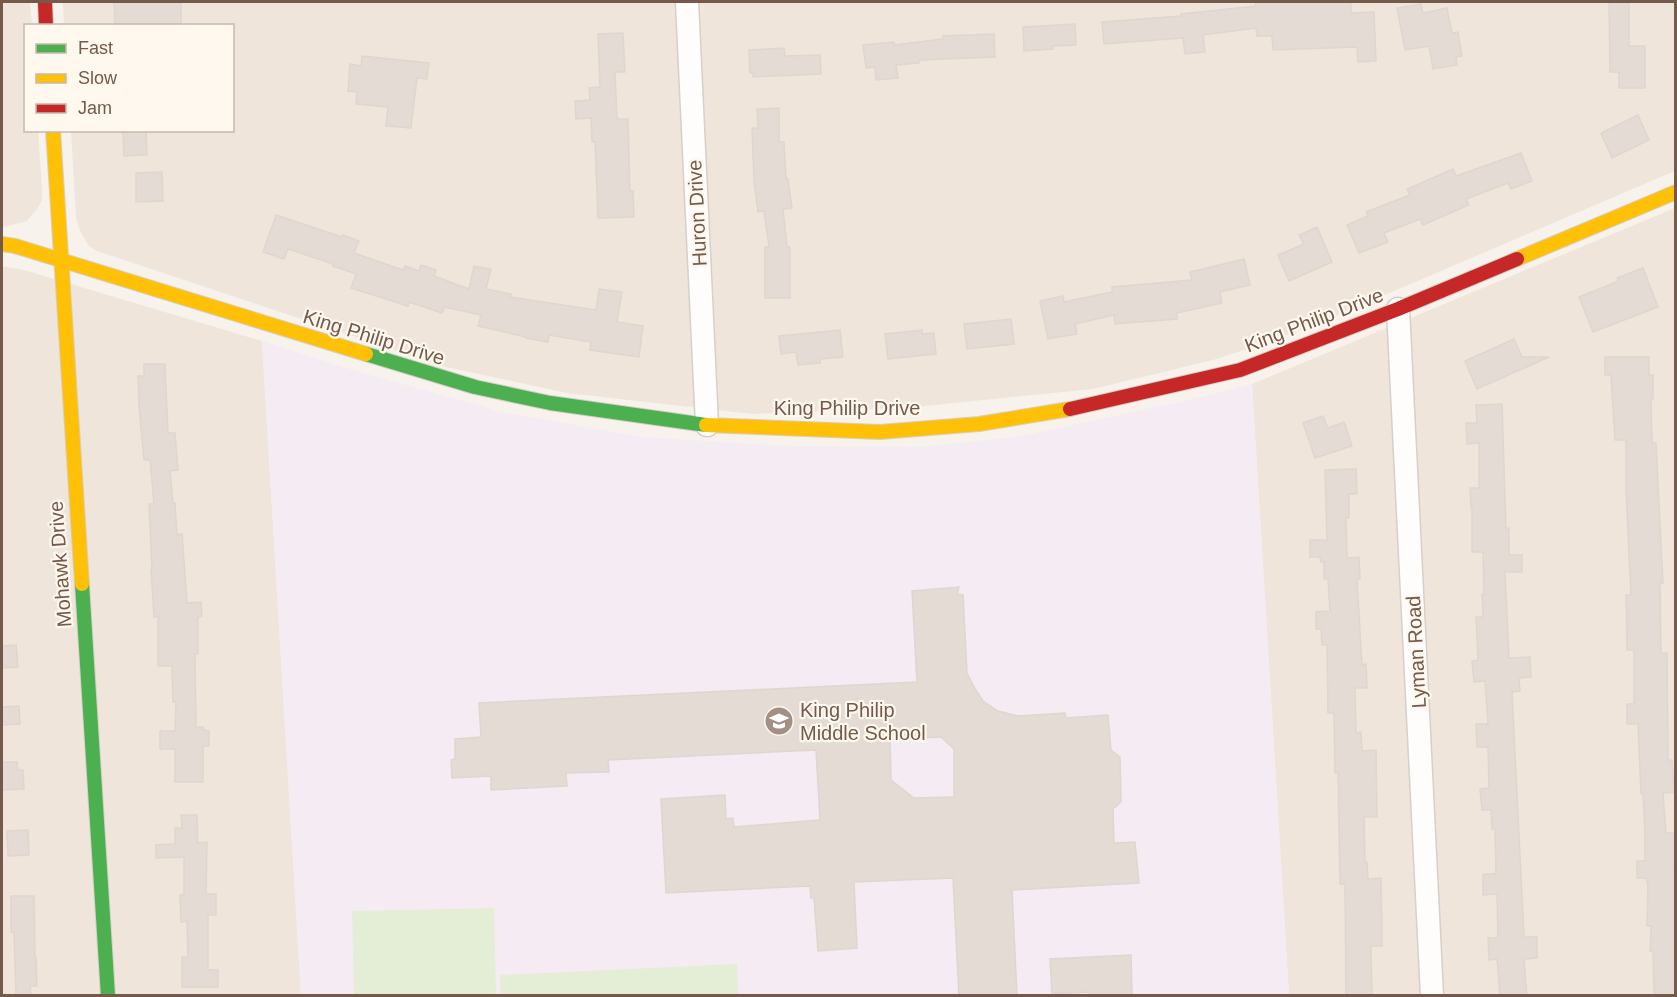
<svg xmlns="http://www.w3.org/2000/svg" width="1677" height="997" viewBox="0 0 1677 997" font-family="Helvetica,sans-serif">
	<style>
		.residential { fill: #f0e5da }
		.education { fill: #f4ebf3 }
		.green { fill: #e4eed7 }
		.building { fill: #e3dbd4; stroke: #e0d6ce; stroke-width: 1.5; fill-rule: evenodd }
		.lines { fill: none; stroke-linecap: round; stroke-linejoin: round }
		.street-casing { stroke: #d6d0ca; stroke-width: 25 }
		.fast-casing { stroke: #d6cfc8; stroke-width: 16 }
		.slow-casing { stroke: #d6cfc8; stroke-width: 16 }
		.jam-casing { stroke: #d6cfc8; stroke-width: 16 }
		.street { stroke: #fefdfc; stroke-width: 22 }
		.fast { stroke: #4caf50; stroke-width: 14 }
		.slow { stroke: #ffc107; stroke-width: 14 }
		.jam { stroke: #c62828; stroke-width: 14 }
		.labels { text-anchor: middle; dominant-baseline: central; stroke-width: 4.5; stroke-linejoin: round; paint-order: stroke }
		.street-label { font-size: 20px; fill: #755a4c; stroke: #fef8ee }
		.poi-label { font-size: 20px; fill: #755a4c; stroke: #fef8ee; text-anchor: start }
	</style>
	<rect width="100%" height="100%" fill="#f7f3ec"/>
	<g class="residential">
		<polygon points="2,2 30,2 32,25 26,26 26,130 38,131 42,189 42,200 38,208 27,221 4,227 2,227"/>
		<polygon points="63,2 1675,2 1675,171 1331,318 1274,340 1213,360 1093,389 905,408 752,414 567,393 446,367 97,251 89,246 80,231 76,218 71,131 232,130 232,26 64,25"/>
		<polygon points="1675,208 1675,995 1289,995 1252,384"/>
		<polygon points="2,266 24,270 262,341 301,995 2,995"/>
	</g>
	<polygon class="education" points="262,341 349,369 502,412 642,437 787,446 918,447 1017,437 1193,399 1252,384 1289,995 301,995"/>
	<g class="green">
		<polygon points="494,908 496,995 354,995 352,911"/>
		<polygon points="737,964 738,995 501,995 500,975"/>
	</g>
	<g class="building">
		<polygon points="114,2 181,2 181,24 115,26"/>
		<polygon points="1255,2 1351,2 1351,13 1374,12 1376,61 1358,62 1357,47 1273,50 1272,36 1257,36 1256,28 1203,35 1205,52 1185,54 1183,38 1104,44 1102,22 1181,16 1181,14 1256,6"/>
		<polygon points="1609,2 1629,2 1629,46 1645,46 1645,88 1619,88 1619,72 1610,72"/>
		<polygon points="1421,4 1423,13 1447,8 1452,33 1458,32 1462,56 1456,57 1457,65 1433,69 1429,46 1405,50 1397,8"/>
		<polygon points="1075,24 1076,45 1053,46 1053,49 1024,51 1023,27"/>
		<polygon points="623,33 625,72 615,72 617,119 628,119 630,191 633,191 634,217 598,218 595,142 592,142 591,118 576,119 575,101 590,100 589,88 600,87 598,34"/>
		<polygon points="994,34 995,57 919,60 919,63 896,65 898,78 876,80 875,67 866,68 863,45 894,42 894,45 943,39 943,36"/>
		<polygon points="784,48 785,56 820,55 821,74 753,77 753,73 750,73 749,50"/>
		<polygon points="362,56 429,63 427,79 417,78 411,128 386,126 388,107 356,104 357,92 348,91 350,64 361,66"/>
		<polygon points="779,108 779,142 784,142 786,179 788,179 792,208 783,209 787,247 790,247 790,298 765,298 765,247 769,247 764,211 758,212 754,181 752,128 758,128 757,109"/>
		<polygon points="1638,115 1649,140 1612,158 1601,133"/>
		<polygon points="123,130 146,130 147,155 124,156"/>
		<polygon points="1521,153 1532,181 1511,189 1508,183 1466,199 1469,205 1423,225 1420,219 1384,233 1388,242 1359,253 1347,225 1368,216 1366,212 1410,195 1407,189 1453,169 1456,176"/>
		<polygon points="162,172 163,201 136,202 136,173"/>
		<polygon points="276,215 342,237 343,235 359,241 354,253 403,270 405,266 419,271 421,265 436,270 434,276 469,289 474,266 491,269 486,289 511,294 510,297 596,310 599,289 622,292 617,322 643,326 639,357 590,350 591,342 549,335 548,342 526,338 526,337 478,326 481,315 445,307 442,313 409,302 408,306 351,288 356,274 333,266 333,264 288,249 284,259 263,252"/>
		<polygon points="1317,227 1332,262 1289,281 1278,255 1304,244 1299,235"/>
		<polygon points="1244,259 1250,285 1220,292 1222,303 1177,313 1177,319 1115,324 1114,315 1075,324 1077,334 1048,339 1040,301 1063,296 1064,302 1112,292 1112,287 1192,280 1190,272"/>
		<polygon points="1643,268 1658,307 1593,332 1579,297 1619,281 1617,278"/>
		<polygon points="1011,319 1014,344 967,349 964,324"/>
		<polygon points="840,330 843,357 820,359 820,363 798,365 796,352 781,354 779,336"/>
		<polygon points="922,330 922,334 934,333 936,354 888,359 885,334"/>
		<polygon points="1514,339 1522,357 1549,357 1477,389 1465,361"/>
		<polygon points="1605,357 1649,357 1649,375 1653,375 1653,399 1651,399 1652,443 1656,443 1663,583 1660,583 1661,653 1667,653 1668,760 1672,760 1674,792 1663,793 1666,833 1675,833 1676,859 1673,859 1676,901 1676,996 1654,996 1653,951 1650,951 1651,926 1647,926 1648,883 1647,883 1646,878 1637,878 1637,861 1645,861 1645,834 1643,794 1641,794 1638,724 1627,724 1627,704 1634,704 1634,650 1627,650 1626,595 1631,595 1626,492 1626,440 1615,440 1611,375 1605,375"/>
		<polygon points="144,364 165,364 168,433 175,433 178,470 170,471 173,503 175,503 177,535 182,534 187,603 201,602 202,616 198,617 198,654 195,654 196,727 203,727 203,730 209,731 209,746 203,746 203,782 175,782 175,749 160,749 160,731 175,731 176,702 173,702 172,666 158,666 158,616 154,617 151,570 152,570 149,504 154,504 150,460 144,460 139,406 138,376 144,376"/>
		<polygon points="1502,404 1506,529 1509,528 1509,555 1522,555 1522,572 1505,572 1509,658 1530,657 1531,677 1519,678 1520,691 1512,692 1524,937 1537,937 1537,958 1524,959 1527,996 1500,996 1497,959 1489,960 1488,938 1498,938 1497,894 1483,895 1483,874 1496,874 1495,829 1492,829 1491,810 1482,810 1480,789 1489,788 1488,747 1477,747 1476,724 1488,724 1485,681 1474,682 1472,661 1478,660 1476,617 1483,617 1482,594 1484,594 1483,552 1472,552 1472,508 1471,508 1470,488 1479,488 1479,443 1467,444 1466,423 1477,423 1476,405"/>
		<polygon points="1323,416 1328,428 1344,422 1352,446 1315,458 1303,423"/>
		<polygon points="1356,469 1357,494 1349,494 1349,518 1346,518 1347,558 1359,557 1360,579 1357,579 1362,665 1366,664 1367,688 1355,688 1356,733 1361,732 1362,751 1376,750 1377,817 1364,817 1365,862 1367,862 1368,879 1381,878 1382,928 1382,946 1371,946 1372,996 1346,996 1345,884 1340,884 1338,773 1335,773 1334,713 1328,713 1327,645 1322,645 1321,629 1316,629 1316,612 1330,611 1328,579 1324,579 1324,562 1321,562 1320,557 1310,557 1310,540 1327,540 1325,470"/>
		<path d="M959 587 957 594 963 595 967 673 974 687 983 701 998 711 1018 716 1065 713 1066 718 1108 715 1111 750 1120 757 1121 802 1113 809 1114 843 1135 842 1139 883 1012 890 1017 996H959L953 878 854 882 857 948 818 951 814 898H811L810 886 666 893 661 799 725 795 726 819 733 818 734 827 820 820 816 750 608 760 609 772 566 773 567 786 491 790V776L452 778 451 760 455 759V739L481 737 479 703 917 682 912 591ZM941 737 954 749V797L914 798 891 780 890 739Z"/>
		<polygon points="16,645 18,667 2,668 2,646"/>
		<polygon points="19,706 20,724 2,725 2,707"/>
		<polygon points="2,762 17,762 18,770 23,770 24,789 2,790"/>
		<polygon points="181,815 197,815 198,843 207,842 206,894 216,894 216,915 208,915 208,970 218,970 218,987 182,987 182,957 188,957 187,921 181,922 180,895 184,895 184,857 156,858 156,845 175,844 175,828 182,828"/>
		<polygon points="28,830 29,855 8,856 7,831"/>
		<polygon points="11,896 34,896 35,957 36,957 37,986 30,986 31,996 16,996 14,932 11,932"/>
		<polygon points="1131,955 1132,996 1089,996 1089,992 1052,994 1050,959"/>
	</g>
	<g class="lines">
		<g class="street-casing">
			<g id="street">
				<polyline points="687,2 707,425"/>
				<polyline points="1398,309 1432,996"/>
			</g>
		</g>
		<g class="fast-casing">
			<g id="fast">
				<polyline points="366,354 475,387 550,403 706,425"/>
				<polyline points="82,584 108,996"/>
			</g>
		</g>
		<g class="slow-casing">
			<g id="slow">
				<polyline points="53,130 82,584"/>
				<polyline points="2,244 15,246 366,354"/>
				<polyline points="1517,259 1676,192"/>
				<polyline points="706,425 880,432 979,424 1070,409"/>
			</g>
		</g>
		<g class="jam-casing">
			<g id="jam">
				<polyline points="45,2 46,26"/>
				<polyline points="1070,409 1240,370 1398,309 1517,259"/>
			</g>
		</g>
		<use href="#street" class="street"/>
		<use href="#fast" class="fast"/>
		<use href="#slow" class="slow"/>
		<use href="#jam" class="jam"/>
	</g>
	<defs>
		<g id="school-disc" transform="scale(1.5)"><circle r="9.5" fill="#a29084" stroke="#fef8ee"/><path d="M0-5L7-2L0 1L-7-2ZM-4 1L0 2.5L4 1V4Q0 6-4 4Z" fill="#fff"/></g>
	</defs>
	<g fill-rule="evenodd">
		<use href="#school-disc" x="779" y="721"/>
	</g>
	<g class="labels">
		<g class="street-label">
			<text transform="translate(697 213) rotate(-93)">Huron Drive</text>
			<text transform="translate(1314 320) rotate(-21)">King Philip Drive</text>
			<text transform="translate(374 337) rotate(17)">King Philip Drive</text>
			<text x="847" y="408">King Philip Drive</text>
			<text transform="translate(60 564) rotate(-94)">Mohawk Drive</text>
			<text transform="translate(1416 652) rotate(-93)">Lyman Road</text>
		</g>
		<g class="poi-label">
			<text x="800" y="710">King Philip<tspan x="800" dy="23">Middle School</tspan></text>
		</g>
	</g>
	<rect width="1677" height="997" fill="none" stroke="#755a4c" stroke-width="6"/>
	<rect x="24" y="24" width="210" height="108" fill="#fef8ee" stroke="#c7b9ad" stroke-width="1.5"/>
	<rect x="36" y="44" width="30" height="9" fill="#4caf50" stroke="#c7b9ad" stroke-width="1.5"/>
	<text x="78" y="54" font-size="18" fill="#755a4c">Fast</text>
	<rect x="36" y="74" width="30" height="9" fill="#ffc107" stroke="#c7b9ad" stroke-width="1.5"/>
	<text x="78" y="84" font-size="18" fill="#755a4c">Slow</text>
	<rect x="36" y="104" width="30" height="9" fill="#c62828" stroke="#c7b9ad" stroke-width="1.5"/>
	<text x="78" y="114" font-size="18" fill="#755a4c">Jam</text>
</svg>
